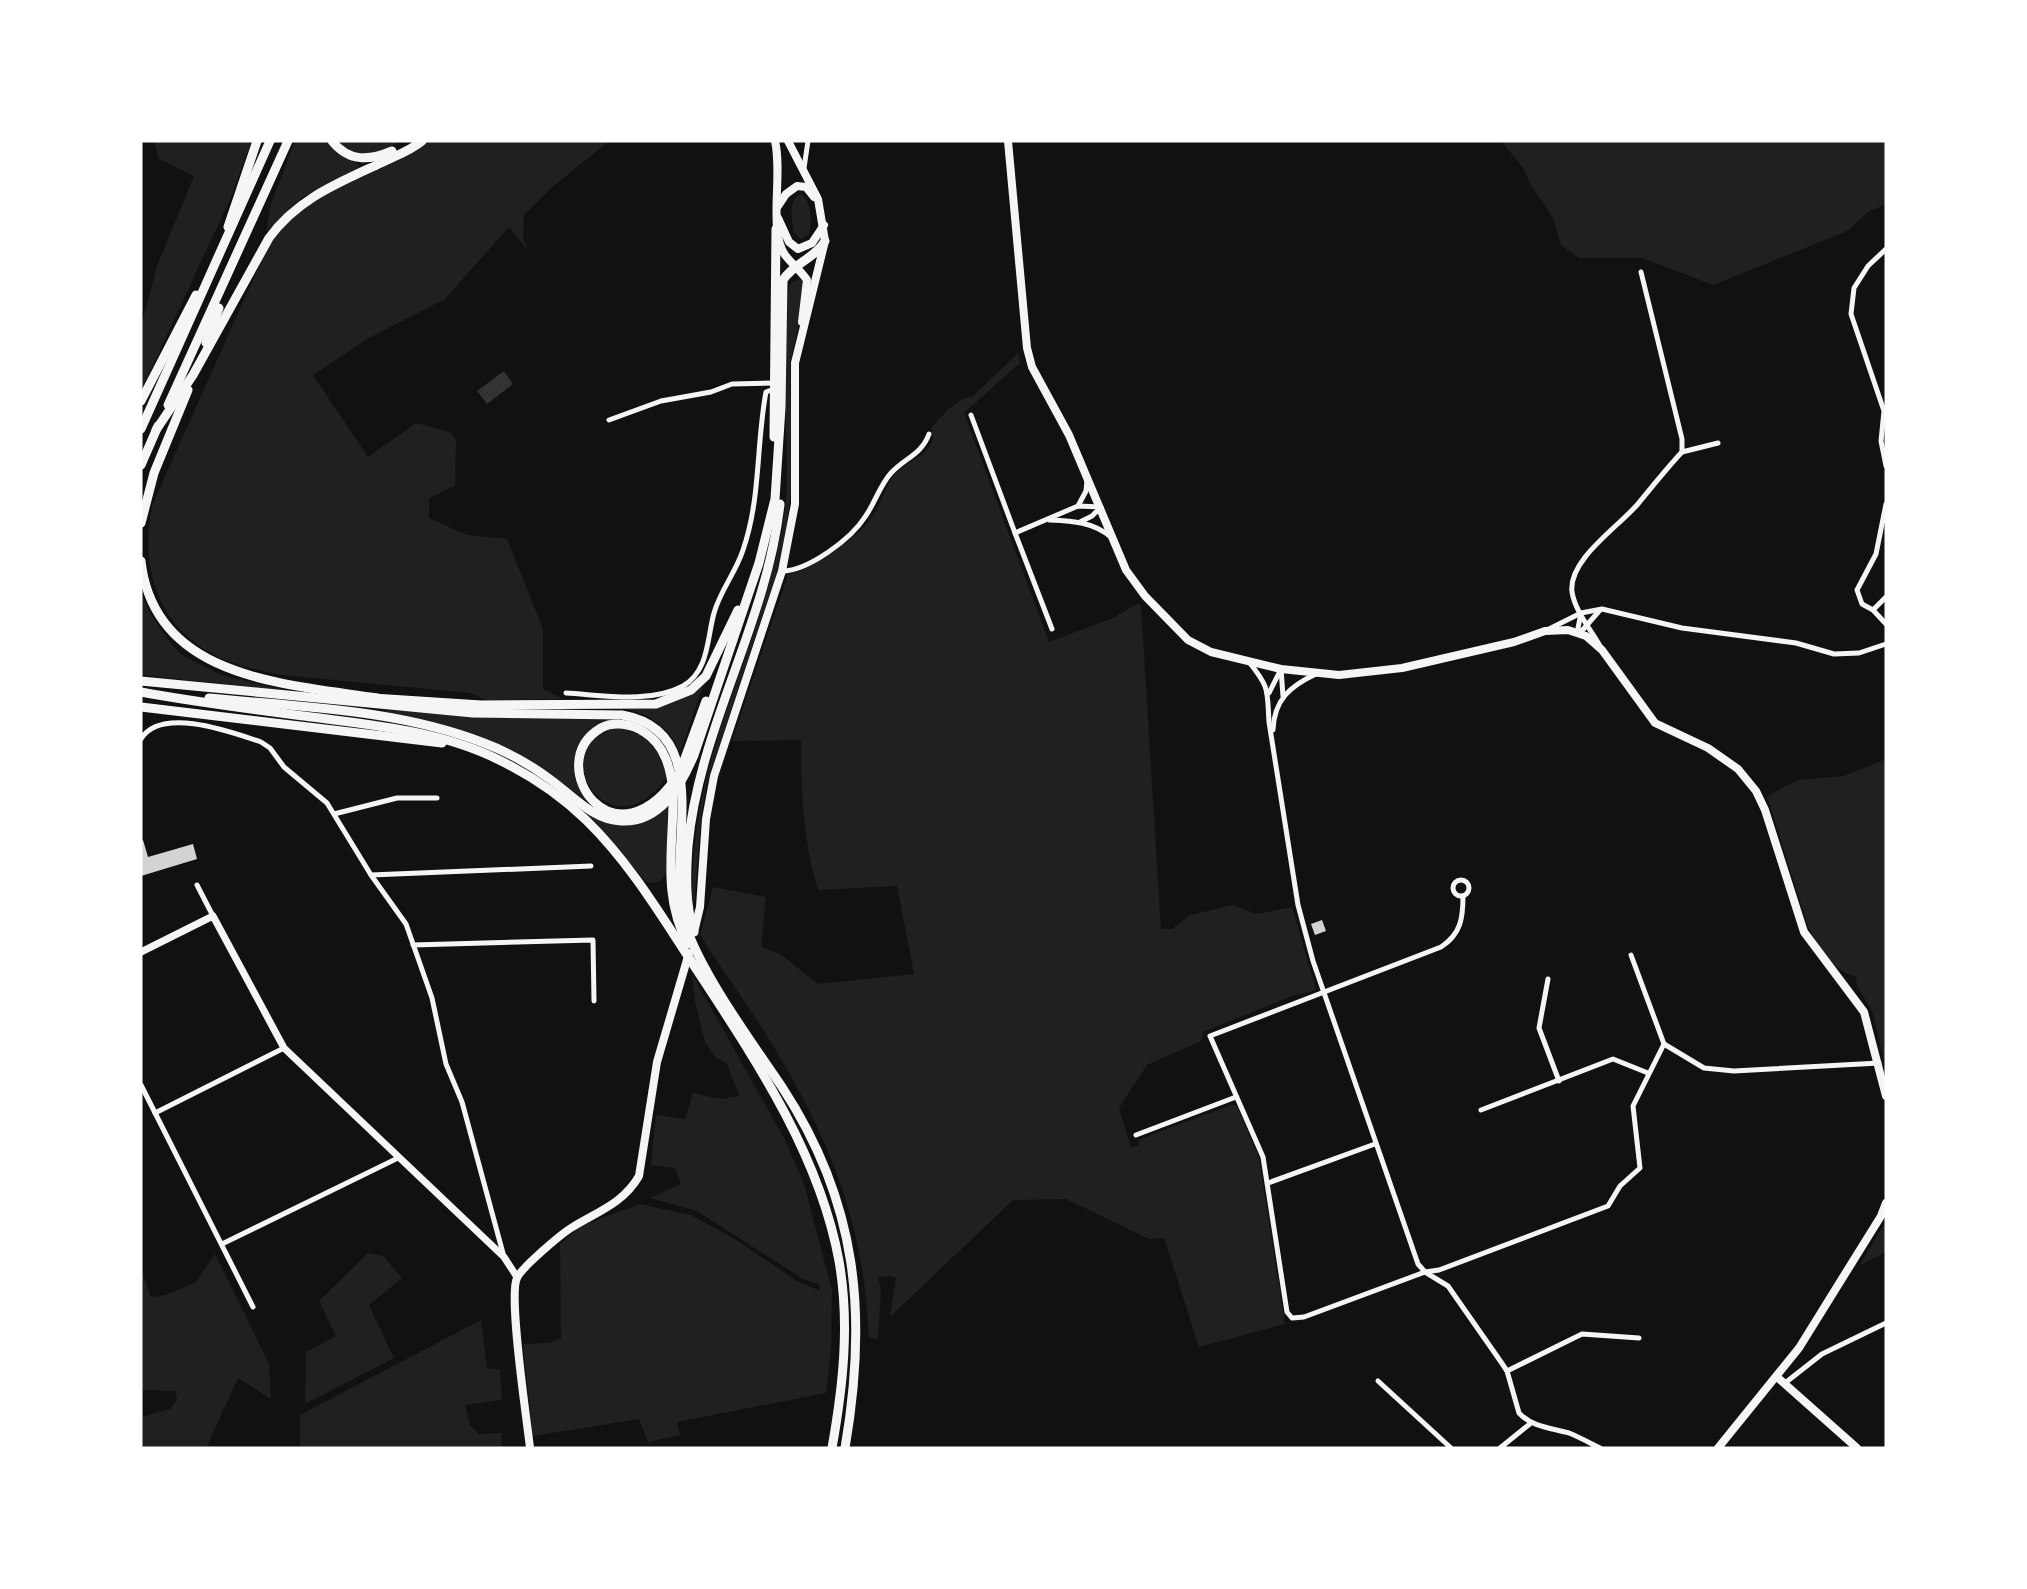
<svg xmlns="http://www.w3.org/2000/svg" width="2027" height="1589" viewBox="0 0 2027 1589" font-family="'Source Sans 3',sans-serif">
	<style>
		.green { fill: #202020 }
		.water { fill: #333 }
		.building { fill: #d3d3d3 }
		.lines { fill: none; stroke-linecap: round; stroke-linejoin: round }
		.minor { stroke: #f5f5f5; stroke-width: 5 }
		.tertiary { stroke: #f5f5f5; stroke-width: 7 }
		.secondary { stroke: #f5f5f5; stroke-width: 8 }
		.motorway { stroke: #f5f5f5; stroke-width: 9 }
	</style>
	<rect width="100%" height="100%" fill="#111"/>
	<g class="green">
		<polygon points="154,141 251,141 232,195 141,391 141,327 157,266 194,176 159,159"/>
		<path d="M295 141H326C336 156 355 158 361 167L301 198 266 232 271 204Z"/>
		<path d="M339 141H401C381 154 356 161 339 141Z"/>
		<path d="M430 141H609L550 189 524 215 523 239 528 250 509 227 445 299 367 339 313 375 368 457 416 423 450 432 456 440 455 486 429 498V518L467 535 507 539 543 629V689L563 699 486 700 470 693 281 675C257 670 232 665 211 653 155 623 139 561 153 503L265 253C273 242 280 228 290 219 330 183 387 173 430 141Z"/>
		<polygon points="1501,141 1886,141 1886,204 1868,212 1847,231 1713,285 1642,258 1579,258 1561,245 1553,218 1530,184 1524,169"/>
		<path d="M801 194C812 201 812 223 809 234L801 239 794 233C792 220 787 200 801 194Z"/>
		<path d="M800 279 803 281 806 289 790 364 792 483 786 531 776 575 707 782 701 817 694 907C690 886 693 865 695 844 705 733 763 637 782 529 790 487 786 445 785 403 785 366 787 330 788 294L791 283Z"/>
		<path d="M1018 353 1020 363 964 413 1049 642 1113 618 1139 603 1141 606 1161 929H1172L1190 915 1233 905 1257 914 1292 907 1316 990 1292 996 1203 1032 1201 1041 1147 1065 1119 1108 1131 1147 1139 1146 1138 1140 1231 1105 1237 1106 1259 1158 1285 1324 1199 1347 1164 1238 1149 1239 1066 1199 1013 1200 890 1317 896 1278 889 1276 878 1277 881 1289 878 1339 869 1338C864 1227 834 1149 778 1054 754 1013 725 975 700 935L713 887 766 897 761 947 780 954 818 984 914 974 897 886 818 890C803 841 801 791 801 740L732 741 788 575C817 567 860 537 876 511 883 499 887 481 898 471 912 458 939 452 931 428 943 415 955 399 973 396Z"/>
		<polygon points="141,593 152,616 171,644 182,655 221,675 288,691 141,675"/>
		<path d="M704 683 680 753C670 728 652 716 627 709 658 709 680 702 704 683Z"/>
		<path d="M378 710 615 719C589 727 569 749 575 777 576 787 586 795 587 802 515 745 466 729 378 710Z"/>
		<path d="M614 728C645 730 659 748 667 777 612 856 542 752 614 728Z"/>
		<path d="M1886 759V1068L1872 1011 1857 986 1856 977C1834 972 1818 946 1808 926L1767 796 1798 780 1844 776Z"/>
		<polygon points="668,805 666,873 659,882 651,883 645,881 589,815 613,824"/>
		<polygon points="692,974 785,1140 804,1184 832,1290 831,1350 826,1393 677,1422 680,1435 648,1442 639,1419 533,1436 523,1344 550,1343 561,1338 560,1244 579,1228 609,1215 640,1204 649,1206 691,1215 735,1239 797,1281 820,1291 819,1284 803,1279 697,1211 650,1198 681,1184 675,1168 651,1165 656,1115 685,1119 693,1093 721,1099 739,1096 727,1064 714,1056 705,1042 695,1002"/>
		<polygon points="1886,1221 1886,1252 1859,1266"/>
		<polygon points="368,1253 383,1256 402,1278 369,1305 394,1358 305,1404 306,1352 336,1336 319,1301"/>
		<polygon points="215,1254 269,1363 271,1399 238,1378 207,1446 209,1448 141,1448 141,1417 170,1409 177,1400 175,1391 141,1390 141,1268 151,1297 166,1295 196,1282"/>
		<polygon points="481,1320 487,1368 500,1370 502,1400 465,1405 470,1425 479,1434 501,1433 502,1448 300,1448 300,1415"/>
	</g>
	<polygon class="water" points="504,371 513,384 487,404 477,391"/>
	<g class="building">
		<polygon points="143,840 148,857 193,844 197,859 141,876 141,841"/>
		<polygon points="1322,920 1326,931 1315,935 1311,924"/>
	</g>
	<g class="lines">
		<g class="minor">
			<polyline points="804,168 808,141"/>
			<polyline points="1886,249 1868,266 1854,288 1851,314 1884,411 1881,441 1886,466"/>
			<polyline points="971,415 1015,533 1078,506 1101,507 1092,516 1080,522"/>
			<polyline points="609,420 661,401 711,392 732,384 774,383"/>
			<polyline points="1682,452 1718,443"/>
			<polyline points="1886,504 1876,554 1857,590 1862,604 1873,610 1886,624"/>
			<polyline points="1078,506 1086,491 1087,480"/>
			<path d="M1050 520C1073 521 1093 522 1111 537"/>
			<polyline points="1015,533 1052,629"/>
			<path d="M782 571C808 571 851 539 865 517 875 503 880 485 891 473 905 458 922 454 929 434"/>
			<polyline points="1873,610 1886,597"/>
			<polyline points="1547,630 1581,613 1602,609 1682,628 1796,643 1834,654 1859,653 1886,644"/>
			<polyline points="1580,633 1600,610"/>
			<polyline points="1580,633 1578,628 1581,613"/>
			<path d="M1600 646C1591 630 1575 611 1572 592 1568 560 1618 527 1637 505 1652 487 1666 469 1682 452V439L1641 272"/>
			<path d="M1249 662C1270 688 1267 690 1269 722L1298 905 1313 961 1418 1264 1425 1272 1448 1286 1501 1362 1507 1371 1519 1413C1532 1427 1551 1428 1569 1433 1579 1437 1590 1443 1600 1448"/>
			<polyline points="1281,669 1283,696"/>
			<path d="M566 693C602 695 650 704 683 686 709 671 707 638 714 613 720 591 736 572 743 550 761 498 756 445 766 392L774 389"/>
			<polyline points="1269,693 1281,669"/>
			<path d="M1273 730C1274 700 1290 686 1316 674"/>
			<path d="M141 739C161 706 231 732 261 742L270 748 284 767 327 803 371 875 406 924 432 998 446 1064 462 1102 504 1257"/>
			<polyline points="334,814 397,798 437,798"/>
			<polyline points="371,875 591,866"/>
			<circle cx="1461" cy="888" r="8"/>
			<polyline points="197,885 213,916"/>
			<path d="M1463 896C1463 918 1461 934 1441 947L1210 1036 1263 1157 1287 1312 1292 1318 1304 1317 1425 1272 1439 1270 1608 1206 1620 1186 1640 1168 1633 1106 1664 1044 1704 1068 1734 1071 1879 1063"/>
			<polyline points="413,945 593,940 594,1001"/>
			<polyline points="1631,955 1664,1044"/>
			<polyline points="1548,979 1539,1028 1559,1081"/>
			<polyline points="141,1085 253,1307"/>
			<polyline points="1481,1110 1613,1059 1648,1073"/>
			<polyline points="155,1113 284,1048"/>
			<polyline points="1136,1135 1236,1097"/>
			<polyline points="1268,1183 1375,1144"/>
			<polyline points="222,1244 398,1158"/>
			<polyline points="1507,1371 1582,1334 1639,1338"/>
			<polyline points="1378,1381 1451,1448"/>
			<polyline points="1785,1383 1822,1354 1886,1323"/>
			<polyline points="1500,1448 1531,1423"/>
		</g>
		<polyline class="tertiary" points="141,952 213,916 284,1048 504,1257 517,1277"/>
		<g class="secondary">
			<path d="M775 141C783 175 768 230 785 255 792 264 801 271 807 280L802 322"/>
			<polyline points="1008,141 1027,348 1032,367 1069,435 1126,570 1145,596 1188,640 1211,652 1281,669 1339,675 1402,668 1514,642 1545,631 1568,630 1586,636 1602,650 1655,723 1708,748 1738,769 1756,791 1765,810 1804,932 1864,1012 1886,1096"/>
			<polyline points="778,206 786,194 797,186 806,187 814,197"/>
			<polyline points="778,218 789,242 798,249 812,243 824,225"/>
			<polyline points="694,932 700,907 706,819 714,776 782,571 795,504 795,363 825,241 818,199 788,141"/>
			<polyline points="1777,1377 1857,1448"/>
			<path d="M530 1448C527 1420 508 1296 517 1278 521 1268 560 1235 571 1228 596 1212 623 1204 639 1176L657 1062 689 953"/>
			<polyline points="1718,1448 1799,1348 1881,1216 1886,1203"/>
		</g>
		<g class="motorway">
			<path d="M332 141C349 162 369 161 392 151"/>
			<polyline points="228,227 257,141"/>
			<polyline points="206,343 219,308"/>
			<polyline points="141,401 196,295"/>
			<polyline points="168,405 288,141"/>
			<polyline points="141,429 270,141"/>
			<path d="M156 430 193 375 269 238C297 199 338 183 381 163 395 156 410 151 422 141"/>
			<polyline points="774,437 776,229"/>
			<polyline points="141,465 158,426"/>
			<polyline points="141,523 154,473 188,390"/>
			<path d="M141 561C154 679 286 684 377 698"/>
			<path d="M141 681 473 713 622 715C720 732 663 858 685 924 702 975 751 1041 782 1087 858 1203 868 1315 845 1448"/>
			<path d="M141 692C195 702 250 709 304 716 370 725 439 730 499 760 530 775 561 796 586 820 629 862 659 912 691 961 751 1053 819 1151 839 1261 850 1324 843 1386 832 1448"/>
			<path d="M209 698C300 707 397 709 484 743 508 752 531 765 551 780 573 796 593 820 621 821 660 823 681 786 694 755L759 563 775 499 781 407 783 280C794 263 814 259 825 241"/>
			<polyline points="373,698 481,705 656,704 691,690 706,676 738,610"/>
			<polyline points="141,707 442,743"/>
			<path d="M694 932C685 904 686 875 688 846 699 727 767 623 780 504"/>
			<path d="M688 944C661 895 674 845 673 792 671 769 665 745 644 732 632 724 614 721 601 728 540 764 616 873 680 772L706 701"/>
		</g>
	</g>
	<rect width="2027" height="1589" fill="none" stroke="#ffffff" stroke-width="285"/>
</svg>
